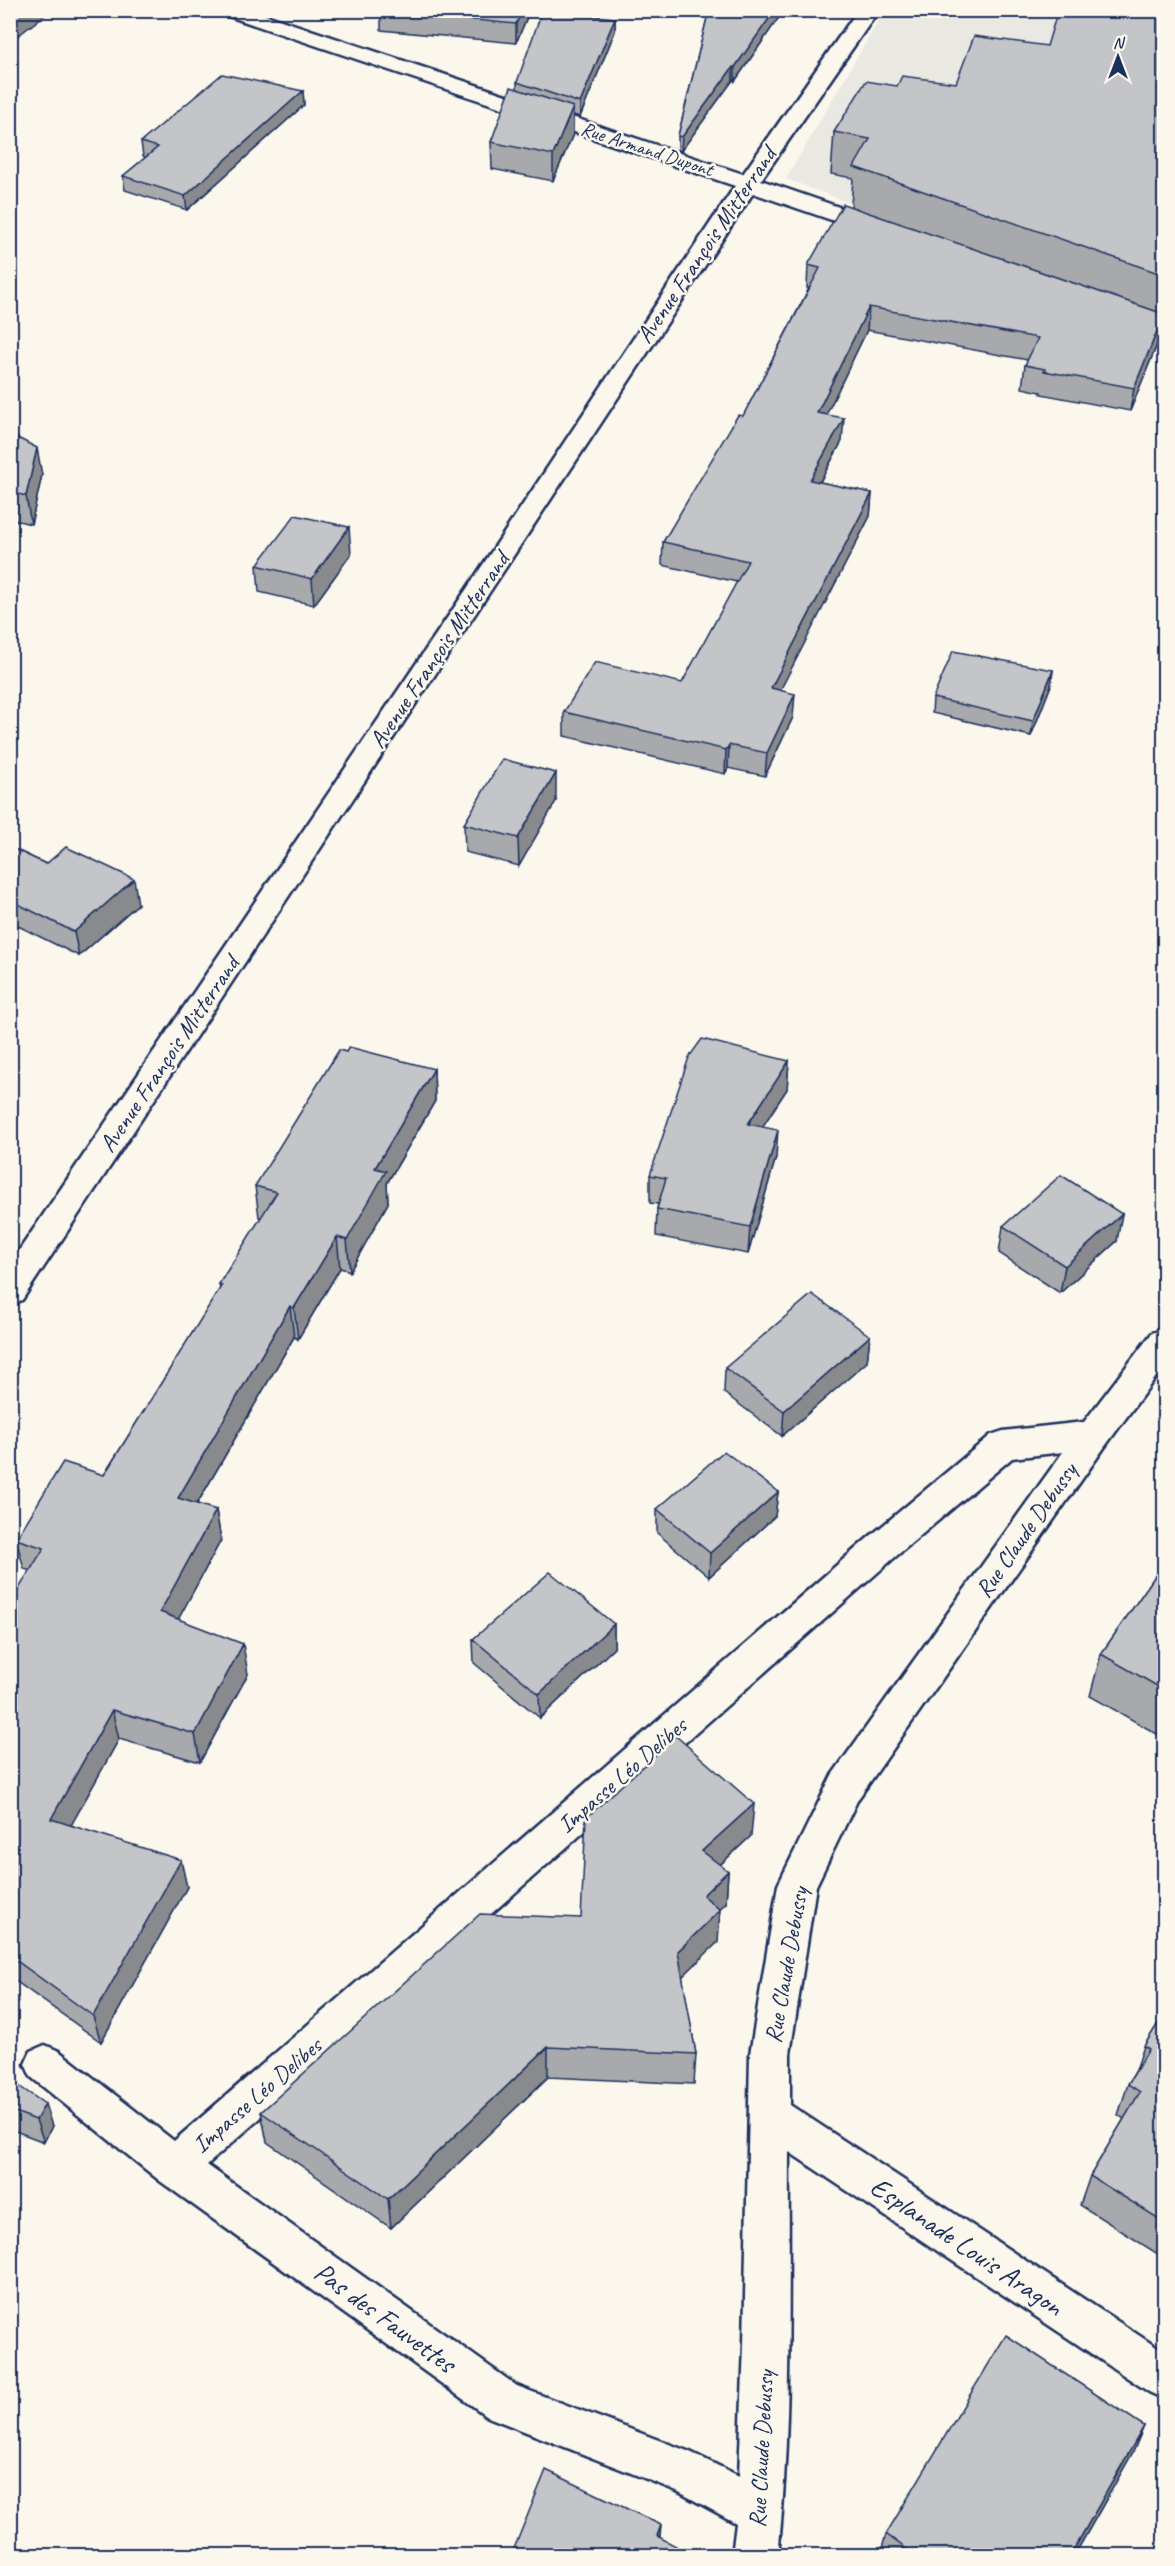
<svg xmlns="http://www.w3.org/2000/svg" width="1175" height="2566" viewBox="0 0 1175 2566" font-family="Caveat,sans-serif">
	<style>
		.built { fill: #eae8e2 }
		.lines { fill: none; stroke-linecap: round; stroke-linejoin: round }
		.street-casing { stroke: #1b2f5e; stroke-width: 5 }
		.secondary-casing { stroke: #1b2f5e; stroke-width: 5 }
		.street { fill: #fbf7ec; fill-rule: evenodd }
		.secondary { fill: #fbf7ec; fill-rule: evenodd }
		.wall { fill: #a8a9ad; stroke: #1b2f5e; stroke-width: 1.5 }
		.shaded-wall { fill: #888a8d; stroke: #1b2f5e; stroke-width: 1.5 }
		.building { fill: #c3c5c9; stroke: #1b2f5e; stroke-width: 1.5 }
		.labels { text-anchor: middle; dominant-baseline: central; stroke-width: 5; stroke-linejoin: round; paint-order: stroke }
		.far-street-label { font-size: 20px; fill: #1b2f5e; stroke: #fbf7ec }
		.street-label { font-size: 24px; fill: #1b2f5e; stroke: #fbf7ec }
		.near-street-label { font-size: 28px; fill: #1b2f5e; stroke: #fbf7ec }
	</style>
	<rect width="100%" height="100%" fill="#fbf7ec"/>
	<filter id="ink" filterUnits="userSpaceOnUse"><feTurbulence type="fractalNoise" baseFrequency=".0167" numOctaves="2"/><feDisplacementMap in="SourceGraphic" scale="12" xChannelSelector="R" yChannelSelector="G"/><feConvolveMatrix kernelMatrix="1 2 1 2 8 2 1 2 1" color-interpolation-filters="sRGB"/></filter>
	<g filter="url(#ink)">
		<polygon class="built" points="884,11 1164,11 1164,321 786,179"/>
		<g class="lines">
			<g class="street-casing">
				<path id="street" d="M1164 1329V1366L1106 1445 858 1799 816 1886 790 2054V2105L1164 2352V2399L1149 2392 789 2152C788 2286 792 2422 778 2556H732L736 2523 677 2491 488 2417 160 2181 31 2077 25 2064 31 2051 45 2045 59 2051 174 2141 868 1538 991 1435 1003 1431 1084 1422 1152 1333ZM1063 1452 832 1775 778 1885 750 2054 744 2344 739 2476 690 2452 517 2386 207 2165 894 1558 1012 1458Z"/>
			</g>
			<g class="secondary-casing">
				<polygon id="secondary" points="219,10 251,10 743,174 858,10 879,10 761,180 888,224 891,229 888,234 880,236 872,234 753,193 22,1300 10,1304 10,1264 466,590 735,186 222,14"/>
			</g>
			<use href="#street" class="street"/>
			<use href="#secondary" class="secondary"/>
		</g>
		<g class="wall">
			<polygon points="167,10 220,10 220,15"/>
			<polygon points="381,10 530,10 516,43 381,30"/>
			<polygon points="709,10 784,10 735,81 733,80 681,151 678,150 678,136"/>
			<polygon points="1164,10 1164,320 1163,320 1160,337 1130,411 1041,394 1041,392 1022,388 1025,365 1028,360 867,330 826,415 842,441 820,482 872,493 870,516 780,690 793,717 765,776 728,768 725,774 564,736 564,712 682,683 737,582 662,565 663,542 743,416 809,288 807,288 808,265 851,206 853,178 831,174 834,132 897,86 956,83 1047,46"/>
			<polygon points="615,18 615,31 580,117 573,115 573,134 553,181 492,169 491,142 517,89 517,82"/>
			<polygon points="303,91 304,105 187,210 125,190 123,176 146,157 143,156 141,142"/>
			<polygon points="10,434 42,475 31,524 10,519"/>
			<polygon points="351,554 314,605 259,592 257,565"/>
			<polygon points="1053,670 1051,685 1031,736 932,713 933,698"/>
			<polygon points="556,801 519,866 465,852 464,824"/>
			<polygon points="10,847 46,864 138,904 79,956 10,922"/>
			<polygon points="789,1061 787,1089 762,1127 776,1157 748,1254 656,1236 657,1209 658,1204 650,1203 650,1175"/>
			<polygon points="434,1069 435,1101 387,1183 388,1203 350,1271 340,1268 298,1339 294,1337 197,1504 216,1510 221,1540 178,1619 248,1674 200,1762 119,1739 71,1825 187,1887 101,2042 10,1977 10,1603 31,1571 24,1569 16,1539 104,1475 220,1289 219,1284 261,1218 259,1217 255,1186"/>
			<polygon points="1003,1226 1117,1241 1060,1293 999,1253"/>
			<polygon points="870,1336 867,1362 782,1436 724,1393 725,1368"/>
			<polygon points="778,1492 775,1516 709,1577 657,1533 657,1509"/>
			<polygon points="1164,1563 1164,1738 1090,1696 1101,1654"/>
			<polygon points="614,1624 614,1648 540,1718 474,1663 473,1639"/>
			<polygon points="751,1836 720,1865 728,1871 726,1903 719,1909 718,1942 682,1976 696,2054 694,2084 548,2077 391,2228 267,2142 261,2112 581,1918"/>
			<polygon points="1164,2014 1164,2258 1080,2205 1090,2176 1124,2119 1118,2115 1128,2084 1136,2070 1144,2046"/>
			<polygon points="10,2080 52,2126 44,2142 10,2129"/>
			<polygon points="1144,2426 1133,2452 1074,2556 880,2556 886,2534"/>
		</g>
		<g class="shaded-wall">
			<polygon points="24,10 51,10 10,42 10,21"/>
			<polygon points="522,10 530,10 516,43 516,24"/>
			<polygon points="775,10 784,10 735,81 735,67"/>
			<polygon points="615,18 615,31 580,117 580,103"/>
			<polygon points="733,67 733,80 681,151 682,137"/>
			<polygon points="303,91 304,105 187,210 185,196"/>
			<polygon points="573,107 573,134 553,181 553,155"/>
			<polygon points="869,307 867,330 816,436 817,413"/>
			<polygon points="1164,314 1160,337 1130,411 1134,388"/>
			<polygon points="844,418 842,441 808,503 810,480"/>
			<polygon points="37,448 42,475 31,524 26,496"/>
			<polygon points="872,493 870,516 769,712 771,688"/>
			<polygon points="349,527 351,554 314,605 312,579"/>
			<polygon points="1053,670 1051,685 1031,736 1033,721"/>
			<polygon points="795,694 793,717 765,776 767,753"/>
			<polygon points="729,745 728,768 725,774 726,750"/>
			<polygon points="556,773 556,801 519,866 518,838"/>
			<polygon points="134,879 138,904 79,956 74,932"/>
			<polygon points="789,1061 787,1089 746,1152 748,1124"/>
			<polygon points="434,1069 435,1101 387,1183 388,1203 350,1271 347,1240 375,1168"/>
			<polygon points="778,1130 776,1157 748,1254 750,1227"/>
			<polygon points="1122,1214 1117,1241 1060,1293 1065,1266"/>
			<polygon points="337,1237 340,1268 298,1339 294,1308"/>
			<polygon points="290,1306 294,1337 183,1528 178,1498"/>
			<polygon points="870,1336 867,1362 782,1436 784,1411"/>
			<polygon points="778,1492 775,1516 709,1577 710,1553"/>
			<polygon points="216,1510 221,1540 166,1642 160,1612"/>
			<polygon points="614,1624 614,1648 540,1718 539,1694"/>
			<polygon points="243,1644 248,1674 200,1762 195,1734"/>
			<polygon points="112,1710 119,1739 59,1847 51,1819"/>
			<polygon points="754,1804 751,1836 700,1883 702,1851"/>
			<polygon points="181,1860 187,1887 101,2042 93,2016"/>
			<polygon points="728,1871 726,1903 701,1927 703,1895"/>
			<polygon points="720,1910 718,1942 676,1983 678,1951"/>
			<polygon points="548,2047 548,2077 391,2228 388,2199"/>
			<polygon points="45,2104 52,2126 44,2142 36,2120"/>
			<polygon points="1144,2426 1133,2452 1074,2556 1070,2556"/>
			<polygon points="661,2525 659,2549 657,2536"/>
			<polygon points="676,2546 675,2556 672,2556"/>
		</g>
		<g class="building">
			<polygon points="10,10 24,10 10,21"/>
			<polygon points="381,10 522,10 516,24 380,11"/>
			<polygon points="709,10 775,10 735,67 733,67 682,137 678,136"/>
			<polygon points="1058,10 1164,10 1164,275 854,167 870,139 834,132 866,81 897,86 902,76 956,83 974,36 1047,46"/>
			<polygon points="542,11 615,18 580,103 517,82"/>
			<polygon points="222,74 303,91 185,196 123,176 158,147 141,142"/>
			<polygon points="511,87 573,107 553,155 491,142"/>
			<polygon points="843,204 1164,314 1134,388 1044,371 1045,369 1025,365 1038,338 869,307 817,413 844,418 810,480 872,493 771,688 795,694 767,753 729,745 726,750 564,712 595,662 682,683 748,561 663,542 738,415 743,416 820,268 808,265"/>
			<polygon points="10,434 37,448 26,496 10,492"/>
			<polygon points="295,515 349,527 312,579 257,565"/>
			<polygon points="953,651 1053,670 1033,721 933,698"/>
			<polygon points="502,759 556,773 518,838 464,824"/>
			<polygon points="10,847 46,864 66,847 134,879 74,932 10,900"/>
			<polygon points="702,1039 789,1061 748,1124 778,1130 750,1227 657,1209 666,1178 650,1175 689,1057"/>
			<polygon points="349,1047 434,1069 375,1168 386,1171 347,1240 337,1237 294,1308 290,1306 178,1498 216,1510 160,1612 243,1644 195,1734 112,1710 51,1819 181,1860 93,2016 10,1956 10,1603 44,1548 16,1539 63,1462 104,1475 222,1285 219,1284 277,1192 255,1186 339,1050 346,1052"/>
			<polygon points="1061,1175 1122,1214 1065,1266 1003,1226"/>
			<polygon points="812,1294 870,1336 784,1411 725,1368"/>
			<polygon points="724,1451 778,1492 710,1553 657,1509"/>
			<polygon points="1164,1563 1164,1690 1101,1654"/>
			<polygon points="550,1572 614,1624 539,1694 473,1639"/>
			<polygon points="676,1736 754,1804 702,1851 728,1871 703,1895 720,1910 678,1951 696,2054 548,2047 388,2199 261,2112 480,1914 581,1918 586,1818"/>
			<polygon points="1164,2014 1164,2222 1090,2176 1140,2092 1128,2084 1149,2049 1144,2046"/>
			<polygon points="10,2080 45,2104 36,2120 10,2110"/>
			<polygon points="1006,2335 1144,2426 1070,2556 916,2556 886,2534"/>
			<polygon points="546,2470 661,2525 657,2536 676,2546 672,2556 511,2556"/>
		</g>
	</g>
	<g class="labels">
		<g class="far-street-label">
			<text transform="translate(647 149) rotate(18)">Rue Armand Dupont</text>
		</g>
		<g class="street-label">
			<text transform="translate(706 245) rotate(-56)">Avenue François Mitterrand</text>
			<text transform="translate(439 650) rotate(-56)">Avenue François Mitterrand</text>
			<text transform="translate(169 1054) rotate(-56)">Avenue François Mitterrand</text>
			<text transform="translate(1026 1530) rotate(-55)">Rue Claude Debussy</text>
			<text transform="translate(622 1775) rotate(-41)">Impasse Léo Delibes</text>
			<text transform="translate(786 1965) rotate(-80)">Rue Claude Debussy</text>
			<text transform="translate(257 2095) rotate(-41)">Impasse Léo Delibes</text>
			<text transform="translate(761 2449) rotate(-87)">Rue Claude Debussy</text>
		</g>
		<g class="near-street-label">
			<text transform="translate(967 2246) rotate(34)">Esplanade Louis Aragon</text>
			<text transform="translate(385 2317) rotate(36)">Pas des Fauvettes</text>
		</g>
	</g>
	<rect width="1175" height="2566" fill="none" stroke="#fbf7ec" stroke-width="36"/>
	<rect x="18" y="18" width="1139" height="2530" fill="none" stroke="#1b2f5e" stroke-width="2" filter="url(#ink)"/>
	<g transform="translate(1118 57)" stroke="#fbf7ec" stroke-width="4.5" paint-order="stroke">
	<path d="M0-4.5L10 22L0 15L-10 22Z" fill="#1b2f5e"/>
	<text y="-9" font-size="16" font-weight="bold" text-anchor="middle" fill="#1b2f5e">N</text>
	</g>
</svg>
